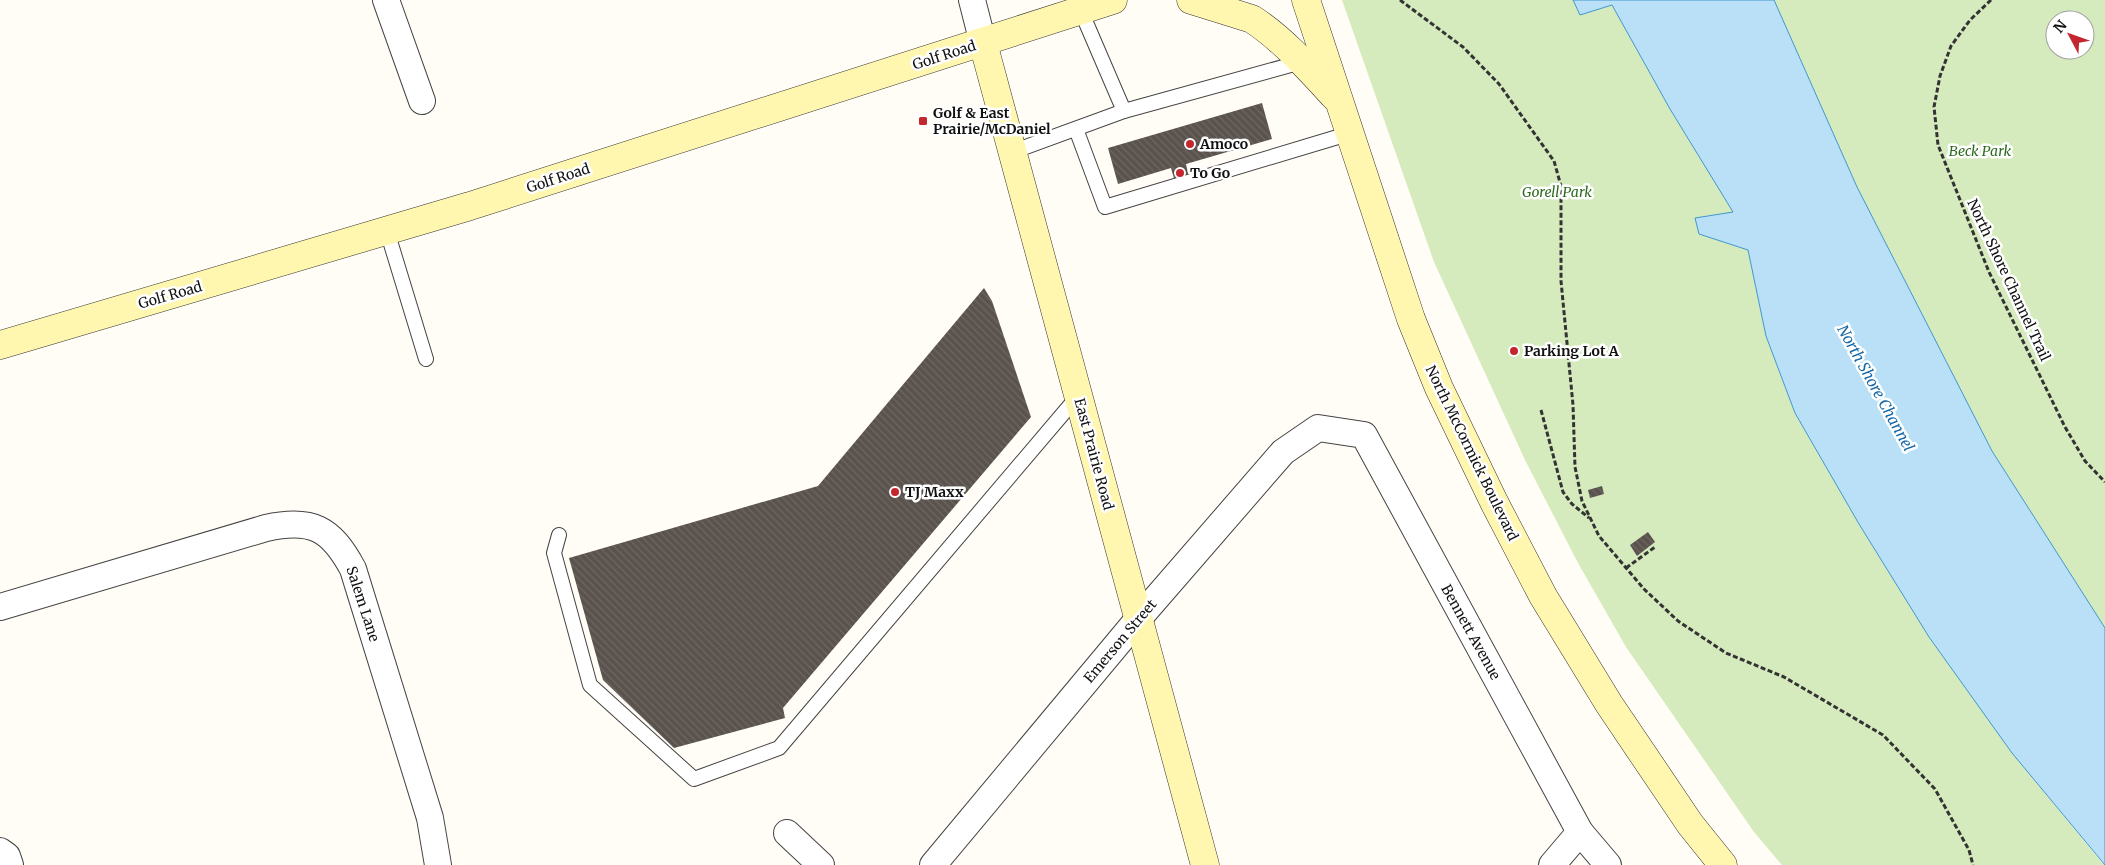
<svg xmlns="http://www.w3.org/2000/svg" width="2105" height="865" viewBox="0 0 2105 865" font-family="Merriweather,serif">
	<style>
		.park { fill: #d5ebbd; fill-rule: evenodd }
		.water { fill: #b9e0f7; stroke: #3f96cf }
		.building { fill: url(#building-back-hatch) }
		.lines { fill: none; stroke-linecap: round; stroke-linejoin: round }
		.lane-casing { stroke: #444; stroke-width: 16 }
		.street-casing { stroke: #444; stroke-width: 28 }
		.secondary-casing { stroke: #333; stroke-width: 29 }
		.path { stroke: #333; stroke-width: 3; stroke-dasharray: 5 2.5; stroke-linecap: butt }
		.lane { stroke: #fff; stroke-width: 14 }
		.street { stroke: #fff; stroke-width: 26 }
		.secondary { stroke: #fff6b0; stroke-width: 28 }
		.poi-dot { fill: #c4262e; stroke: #fff; stroke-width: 2 }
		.labels { text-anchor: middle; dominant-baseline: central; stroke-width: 5; stroke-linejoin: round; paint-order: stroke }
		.street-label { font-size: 14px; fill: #111; stroke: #fff }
		.poi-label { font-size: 14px; font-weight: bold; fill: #111; stroke: #fff; text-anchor: start }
		.park-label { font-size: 14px; font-style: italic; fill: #2f6b1f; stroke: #fff }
		.water-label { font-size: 15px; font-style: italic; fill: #1768a6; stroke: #fff }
	</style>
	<defs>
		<pattern id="building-back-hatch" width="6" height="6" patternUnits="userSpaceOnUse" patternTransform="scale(1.25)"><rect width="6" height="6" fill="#5a524d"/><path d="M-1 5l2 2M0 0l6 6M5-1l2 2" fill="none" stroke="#6d6662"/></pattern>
	</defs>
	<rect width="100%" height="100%" fill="#fffdf5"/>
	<g class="park">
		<polygon points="1342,0 1573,0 1580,15 1612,5 1670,109 1734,213 1695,219 1699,234 1748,250 1766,336 1795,413 1859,524 1929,637 2012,753 2104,865 1782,865 1754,832 1626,647 1578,563 1525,460 1434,262"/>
		<path d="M1774 0H2105V628L1992 451 1857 187ZM2055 20H2085V50H2055Z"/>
	</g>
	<polygon class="water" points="1573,0 1774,0 1857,187 1992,451 2105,628 2105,865 2012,753 1929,637 1859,524 1795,413 1766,336 1748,250 1699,234 1695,218 1733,212 1670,109 1612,5 1580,15"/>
	<g class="building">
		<polygon points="1262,103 1272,139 1186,164 1189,178 1175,182 1171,168 1118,184 1108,148"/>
		<polygon points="984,288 992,301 1031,417 783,708 785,718 674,748 603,680 569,558 818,486"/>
		<polygon points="1602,486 1604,494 1590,498 1588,490"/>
		<polygon points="1648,532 1655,542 1637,556 1630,545"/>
	</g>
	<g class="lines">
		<g class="lane-casing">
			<g id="lane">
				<polyline points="1081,11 1124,111 1305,61"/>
				<polyline points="1076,129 1105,207 1351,133"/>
				<polyline points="1012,152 1124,111"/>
				<polyline points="387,231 426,359"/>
				<polyline points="559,535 554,553 590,685 694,779 779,748 1078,396"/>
			</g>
		</g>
		<g class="street-casing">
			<g id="street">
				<polyline points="386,0 422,101"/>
				<polyline points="972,0 983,43"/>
				<path d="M0 607 266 528C312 518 331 528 353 569L430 818 438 865"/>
				<polyline points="787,833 821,865"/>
				<polyline points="0,851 7,856 10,865"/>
				<polyline points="933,865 1139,618 1283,452 1318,428 1364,435 1580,832 1608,865"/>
				<polyline points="1552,865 1580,832"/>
			</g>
		</g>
		<g class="secondary-casing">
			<g id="secondary">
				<path d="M1191 0 1252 19C1284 40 1309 69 1335 97"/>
				<polyline points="1306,0 1411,319 1439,388 1494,502 1543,596 1609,704 1690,824 1723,865"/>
				<polyline points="983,43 1205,865"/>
				<polyline points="0,345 470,206 1113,0"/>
			</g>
		</g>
		<g class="path">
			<polyline points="1400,0 1463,47 1499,84 1554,161 1561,186 1561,281 1573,405 1575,467 1582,501 1599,536 1644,589 1678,621 1726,653 1784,677 1883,735 1935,789 1969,850 1973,865"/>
			<polyline points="1991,0 1970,20 1951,46 1940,76 1934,107 1938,145 1989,272 2065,427 2085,461 2105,482"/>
			<polyline points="1541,410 1563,492 1572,504 1589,518"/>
			<polyline points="1626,568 1655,547"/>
		</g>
		<use href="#lane" class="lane"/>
		<use href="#street" class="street"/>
		<use href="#secondary" class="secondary"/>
	</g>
	<g class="poi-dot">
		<rect x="918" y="116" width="10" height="10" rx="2.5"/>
		<circle cx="1190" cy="144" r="5"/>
		<circle cx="1180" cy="173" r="5"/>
		<circle cx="1514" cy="351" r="5"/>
		<circle cx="895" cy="492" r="5"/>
	</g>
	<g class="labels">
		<g class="street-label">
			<text transform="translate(944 55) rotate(-18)">Golf Road</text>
			<text transform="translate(558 178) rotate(-18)">Golf Road</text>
			<text transform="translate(2009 280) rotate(65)">North Shore Channel Trail</text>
			<text transform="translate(170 295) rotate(-16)">Golf Road</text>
			<text transform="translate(1472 453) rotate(64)">North McCormick Boulevard</text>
			<text transform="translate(1094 454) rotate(75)">East Prairie Road</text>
			<text transform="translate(363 604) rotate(72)">Salem Lane</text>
			<text transform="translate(1471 632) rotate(61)">Bennett Avenue</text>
			<text transform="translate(1120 641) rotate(-50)">Emerson Street</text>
		</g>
		<g class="poi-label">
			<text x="933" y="113">Golf &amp; East<tspan x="933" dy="16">Prairie/McDaniel</tspan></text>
			<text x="1200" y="144">Amoco</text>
			<text x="1190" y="173">To Go</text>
			<text x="1524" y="351">Parking Lot A</text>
			<text x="905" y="492">TJ Maxx</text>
		</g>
		<g class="park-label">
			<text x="1980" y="151">Beck Park</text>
			<text x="1557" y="192">Gorell Park</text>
		</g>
		<g class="water-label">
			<text transform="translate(1876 388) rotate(61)">North Shore Channel</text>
		</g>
	</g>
	<g transform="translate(2070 35) rotate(311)"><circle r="24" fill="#ffffff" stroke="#a0a0a0"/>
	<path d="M0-4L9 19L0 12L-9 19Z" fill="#c4262e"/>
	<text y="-8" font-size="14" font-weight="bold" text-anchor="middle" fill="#111111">N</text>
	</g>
</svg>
